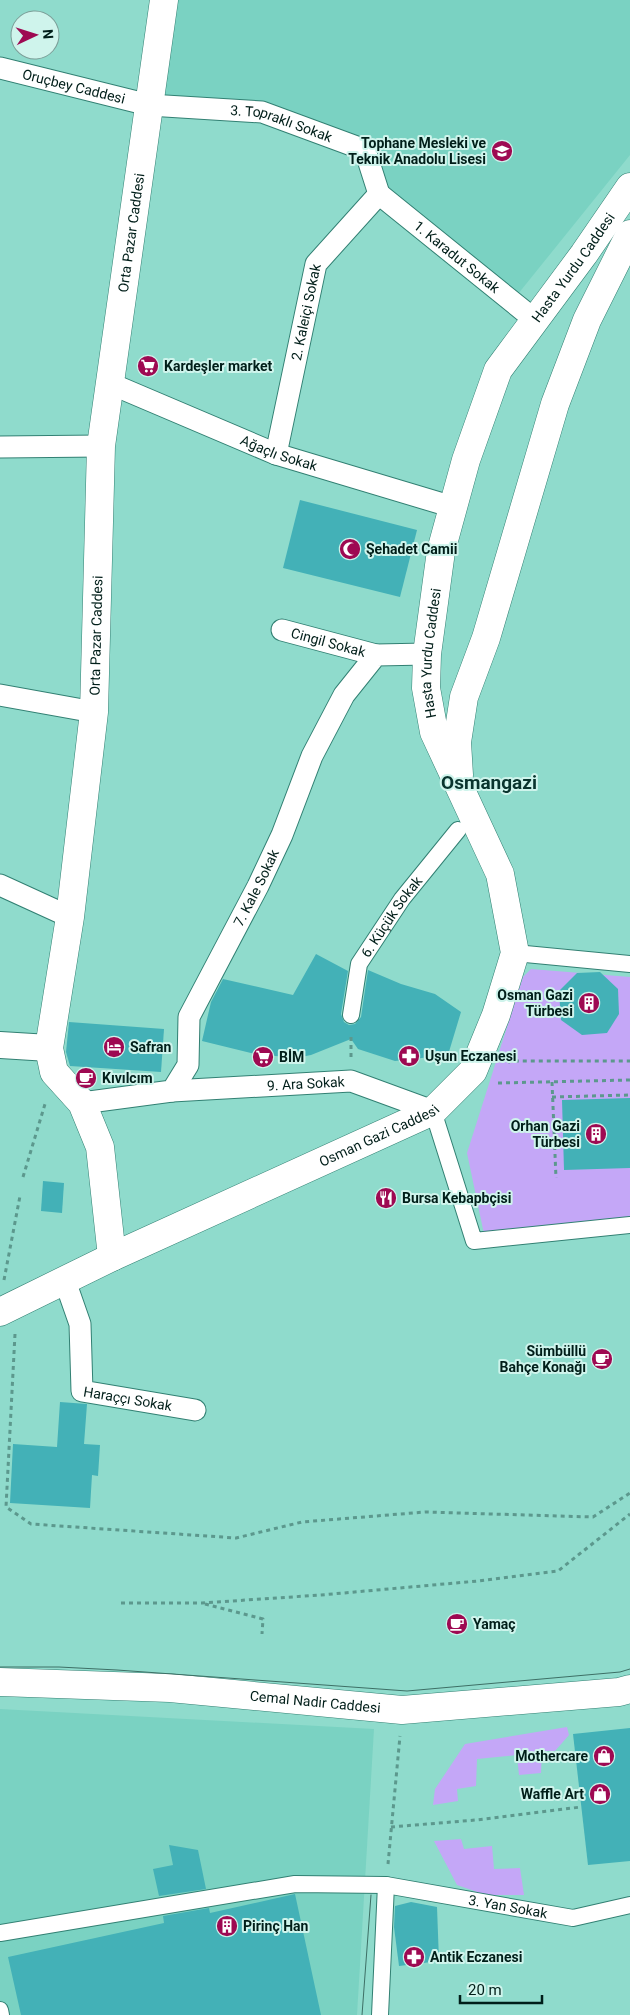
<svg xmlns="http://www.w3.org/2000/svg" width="630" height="2015" viewBox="0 0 630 2015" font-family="Roboto,sans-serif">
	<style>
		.built { fill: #7ad2c2 }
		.green { fill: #c4a7f7 }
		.building { fill: #43b1b7 }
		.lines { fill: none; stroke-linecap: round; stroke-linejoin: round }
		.pedestrian-casing { stroke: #328073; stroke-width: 18 }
		.minor-casing { stroke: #328073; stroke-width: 23 }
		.tertiary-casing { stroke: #328073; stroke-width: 28 }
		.secondary-casing { stroke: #328073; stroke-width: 29 }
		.primary-casing { stroke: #328073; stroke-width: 29 }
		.path { stroke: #5c988d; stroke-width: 3; stroke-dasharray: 4 4; stroke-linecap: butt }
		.pedestrian { stroke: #fff; stroke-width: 16 }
		.minor { stroke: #fff; stroke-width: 21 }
		.tertiary { stroke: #fff; stroke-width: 26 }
		.secondary { stroke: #fff; stroke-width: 28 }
		.primary { stroke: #fff; stroke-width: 28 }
		.tram { stroke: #3d6f65; stroke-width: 1 }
		.labels { text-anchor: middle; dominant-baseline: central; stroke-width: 4; stroke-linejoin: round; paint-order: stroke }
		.street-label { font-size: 14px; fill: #001e19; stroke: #cff4ec }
		.poi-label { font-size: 14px; font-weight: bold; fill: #001e19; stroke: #cff4ec; text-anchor: start }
		.district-label { font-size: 19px; font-weight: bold; fill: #09342e; stroke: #cff4ec }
	</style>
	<rect width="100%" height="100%" fill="#8fdbcc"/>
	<g class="built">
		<polygon points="170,0 630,0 630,155 518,294 386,190 372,147 156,99"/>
		<polygon points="0,1709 374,1729 357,2015 0,2015"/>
	</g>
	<g class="green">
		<polygon points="531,969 630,977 630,1217 484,1234 467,1153 523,977"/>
		<polygon points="567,1727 569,1735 555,1751 542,1751 541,1773 519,1775 517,1755 477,1759 476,1786 457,1789 458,1801 433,1805 435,1789 465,1744"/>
		<polygon points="461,1839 464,1849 492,1846 494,1869 520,1868 524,1895 486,1895 457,1885 434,1841"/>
	</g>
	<g class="building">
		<polygon points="300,500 417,530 400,597 283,568"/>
		<polygon points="316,954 348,971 341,1014 344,1022 349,1025 355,1024 361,1017 368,970 401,984 435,994 461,1012 448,1055 395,1061 358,1049 351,1039 311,1055 296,1058 255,1054 202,1041 211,1002 223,979 293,995"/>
		<polygon points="600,972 618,989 619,1014 607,1033 582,1035 561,1020 559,991 577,973"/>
		<polygon points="69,1022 164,1029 161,1072 70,1066 66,1052"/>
		<polygon points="630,1098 630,1168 564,1170 562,1100"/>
		<polygon points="43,1181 64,1183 62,1213 41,1211"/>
		<polygon points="60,1402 87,1404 84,1444 100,1445 98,1476 92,1475 90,1508 10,1503 13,1444 57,1447"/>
		<polygon points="630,1728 630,1861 588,1865 573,1734"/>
		<polygon points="169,1845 198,1850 206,1889 159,1896 153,1869 173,1865"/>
		<polygon points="295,1894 321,2015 21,2015 8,1957 164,1923 163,1916 209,1908 210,1913"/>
		<polygon points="411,1902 437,1907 439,1961 399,1966 394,1927 395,1906"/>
	</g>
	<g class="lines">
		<g class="pedestrian-casing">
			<g id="pedestrian">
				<polyline points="515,953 630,964"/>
				<path id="s1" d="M351 1015 359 964 402 899 458 830"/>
				<polyline points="433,1111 474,1241 630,1225"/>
				<path id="s2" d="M0 1933 295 1884 386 1885 573 1918 630 1905"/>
				<polyline points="0,2010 1,2015"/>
				<polyline points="380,2015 386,1885"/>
			</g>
		</g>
		<g class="minor-casing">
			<g id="minor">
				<path id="s3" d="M0 68 149 105 262 112 365 150 379 194"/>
				<path id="s4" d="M379 194 535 320"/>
				<path id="s5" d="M109 383 276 454 453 507"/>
				<polyline points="0,447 101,446"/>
				<path id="s6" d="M276 454 316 264 379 194"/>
				<path id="s7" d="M282 630 376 655"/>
				<polyline points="0,695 94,712"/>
				<polyline points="0,885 70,917"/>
				<path id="s8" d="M172 1091 351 1081 433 1111"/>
				<path id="s9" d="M82 1103 172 1091 188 1065 189 1017 258 886 282 835 312 756 344 695 376 655 427 654"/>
				<path id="s10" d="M65 1281 80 1324 82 1391 195 1410"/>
			</g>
		</g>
		<g class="tertiary-casing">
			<polyline id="tertiary" points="0,1045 49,1048"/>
		</g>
		<g class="secondary-casing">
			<g id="secondary">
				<polyline points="459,775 457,742 464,697 486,638 555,404 587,320 630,234"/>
				<path id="s11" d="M112 1257 100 1147 82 1103 54 1072 49 1048 70 917 94 712 101 446 164 0"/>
				<path id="s12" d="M0 1312 112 1257 433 1111 473 1071 496 1015 515 953 500 874 434 732 426 688 427 654 441 551 466 460 498 370 584 254 630 187"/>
			</g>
		</g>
		<g class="primary-casing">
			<g id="primary">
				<path id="s13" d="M0 1682 170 1688 402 1710 619 1692 630 1689"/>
			</g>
		</g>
		<g class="path">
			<polyline points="351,1057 351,1036"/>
			<polyline points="508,1063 509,1061 630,1061"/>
			<polyline points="552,1082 556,1178"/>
			<polyline points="498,1083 630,1080"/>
			<polyline points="552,1097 630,1095"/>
			<polyline points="23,1177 45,1104"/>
			<polyline points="4,1280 20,1196"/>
			<polyline points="15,1334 6,1507 31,1524 236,1538 302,1522 425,1512 593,1517 630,1493"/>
			<polyline points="121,1603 202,1603 321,1595 478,1581 558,1571 630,1514"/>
			<polyline points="205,1604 263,1619 262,1634"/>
			<polyline points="391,1827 476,1820 581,1807"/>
			<polyline points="388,1864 400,1736"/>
		</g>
		<use href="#pedestrian" class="pedestrian"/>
		<use href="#minor" class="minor"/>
		<use href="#tertiary" class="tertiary"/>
		<use href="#secondary" class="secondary"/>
		<use href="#primary" class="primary"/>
		<g class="tram">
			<polyline points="0,1667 59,1667 117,1670 407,1691 620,1672 630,1669"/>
			<polyline points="362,2015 371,1895"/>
		</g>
	</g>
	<defs>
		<g id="school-disc" transform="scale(1.125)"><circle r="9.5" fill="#9e0952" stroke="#cff4ec"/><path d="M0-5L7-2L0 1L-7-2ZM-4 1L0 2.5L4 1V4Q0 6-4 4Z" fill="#fff"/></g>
		<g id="supermarket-disc" transform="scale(1.125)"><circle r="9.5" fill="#9e0952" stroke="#cff4ec"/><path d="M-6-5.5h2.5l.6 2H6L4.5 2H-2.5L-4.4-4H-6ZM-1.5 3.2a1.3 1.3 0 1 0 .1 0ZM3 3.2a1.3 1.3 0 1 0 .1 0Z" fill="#fff"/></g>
		<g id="mosque-disc" transform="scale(1.125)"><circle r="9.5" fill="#9e0952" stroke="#cff4ec"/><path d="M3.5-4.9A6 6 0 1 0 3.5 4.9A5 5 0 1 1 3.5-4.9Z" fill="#fff"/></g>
		<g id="building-disc" transform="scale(1.125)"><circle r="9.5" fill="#9e0952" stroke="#cff4ec"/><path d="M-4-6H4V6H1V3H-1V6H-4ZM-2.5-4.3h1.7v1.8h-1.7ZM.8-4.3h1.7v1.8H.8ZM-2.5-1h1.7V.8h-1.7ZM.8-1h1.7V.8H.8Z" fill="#fff"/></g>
		<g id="hotel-disc" transform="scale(1.125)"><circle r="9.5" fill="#9e0952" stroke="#cff4ec"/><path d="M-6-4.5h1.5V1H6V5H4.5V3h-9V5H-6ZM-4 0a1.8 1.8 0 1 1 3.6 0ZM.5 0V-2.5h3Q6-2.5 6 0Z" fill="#fff"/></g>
		<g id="pharmacy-disc" transform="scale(1.125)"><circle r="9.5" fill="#9e0952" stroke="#cff4ec"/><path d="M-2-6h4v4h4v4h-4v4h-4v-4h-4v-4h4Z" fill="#fff"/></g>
		<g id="cafe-disc" transform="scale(1.125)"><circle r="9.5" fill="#9e0952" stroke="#cff4ec"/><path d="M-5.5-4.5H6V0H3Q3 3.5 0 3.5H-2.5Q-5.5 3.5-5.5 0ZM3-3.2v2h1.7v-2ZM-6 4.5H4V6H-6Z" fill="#fff"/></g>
		<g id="restaurant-disc" transform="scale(1.125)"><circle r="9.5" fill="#9e0952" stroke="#cff4ec"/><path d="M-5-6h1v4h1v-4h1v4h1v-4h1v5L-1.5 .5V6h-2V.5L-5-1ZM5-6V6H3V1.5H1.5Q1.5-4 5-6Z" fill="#fff"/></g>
		<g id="shop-disc" transform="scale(1.125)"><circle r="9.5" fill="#9e0952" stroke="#cff4ec"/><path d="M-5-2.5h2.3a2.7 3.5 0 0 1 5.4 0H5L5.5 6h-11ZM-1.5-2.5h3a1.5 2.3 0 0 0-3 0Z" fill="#fff"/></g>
	</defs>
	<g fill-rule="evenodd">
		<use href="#school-disc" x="502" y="151"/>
		<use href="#supermarket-disc" x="148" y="366"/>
		<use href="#mosque-disc" x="350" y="549"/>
		<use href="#building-disc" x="589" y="1003"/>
		<use href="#hotel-disc" x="114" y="1047"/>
		<use href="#pharmacy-disc" x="409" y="1056"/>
		<use href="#supermarket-disc" x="263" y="1057"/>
		<use href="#cafe-disc" x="86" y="1078"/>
		<use href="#building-disc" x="596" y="1134"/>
		<use href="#restaurant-disc" x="386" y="1198"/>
		<use href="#cafe-disc" x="602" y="1359"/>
		<use href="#cafe-disc" x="457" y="1624"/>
		<use href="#shop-disc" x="604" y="1756"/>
		<use href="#shop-disc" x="600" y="1794"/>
		<use href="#building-disc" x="227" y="1926"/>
		<use href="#pharmacy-disc" x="414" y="1957"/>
	</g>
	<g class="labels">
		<g class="street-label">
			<text stroke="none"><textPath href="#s3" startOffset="76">Oruçbey Caddesi</textPath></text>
			<text stroke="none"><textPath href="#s3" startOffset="288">3. Topraklı Sokak</textPath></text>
			<text stroke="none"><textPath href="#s11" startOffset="1045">Orta Pazar Caddesi</textPath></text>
			<text stroke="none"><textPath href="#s4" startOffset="100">1. Karadut Sokak</textPath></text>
			<text stroke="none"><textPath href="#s12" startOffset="1396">Hasta Yurdu Caddesi</textPath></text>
			<text stroke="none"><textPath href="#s6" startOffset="145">2. Kaleiçi Sokak</textPath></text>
			<text stroke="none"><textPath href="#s5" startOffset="184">Ağaçlı Sokak</textPath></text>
			<text stroke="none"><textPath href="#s11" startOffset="640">Orta Pazar Caddesi</textPath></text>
			<text stroke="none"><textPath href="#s7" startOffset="48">Cingil Sokak</textPath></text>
			<text stroke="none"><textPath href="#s12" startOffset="976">Hasta Yurdu Caddesi</textPath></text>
			<text stroke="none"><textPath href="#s9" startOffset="315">7. Kale Sokak</textPath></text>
			<text stroke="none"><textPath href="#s1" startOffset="109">6. Küçük Sokak</textPath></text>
			<text stroke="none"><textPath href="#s8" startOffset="134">9. Ara Sokak</textPath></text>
			<text stroke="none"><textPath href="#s12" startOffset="418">Osman Gazi Caddesi</textPath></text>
			<text stroke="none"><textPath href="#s10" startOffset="159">Haraççı Sokak</textPath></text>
			<text stroke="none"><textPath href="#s13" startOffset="316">Cemal Nadir Caddesi</textPath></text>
			<text stroke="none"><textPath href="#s2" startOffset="514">3. Yan Sokak</textPath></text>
		</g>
		<g class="poi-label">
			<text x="486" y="143" text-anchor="end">Tophane Mesleki ve<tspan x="486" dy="16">Teknik Anadolu Lisesi</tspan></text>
			<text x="164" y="366">Kardeşler market</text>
			<text x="366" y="549">Şehadet Camii</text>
			<text x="573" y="995" text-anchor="end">Osman Gazi<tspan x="573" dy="16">Türbesi</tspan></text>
			<text x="130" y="1047">Safran</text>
			<text x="425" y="1056">Uşun Eczanesi</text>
			<text x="279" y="1057">BİM</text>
			<text x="102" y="1078">Kıvılcım</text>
			<text x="580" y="1126" text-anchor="end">Orhan Gazi<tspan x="580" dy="16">Türbesi</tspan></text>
			<text x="402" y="1198">Bursa Kebapbçisi</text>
			<text x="586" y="1351" text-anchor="end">Sümbüllü<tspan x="586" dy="16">Bahçe Konağı</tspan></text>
			<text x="473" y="1624">Yamaç</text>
			<text x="588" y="1756" text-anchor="end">Mothercare</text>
			<text x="584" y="1794" text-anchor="end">Waffle Art</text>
			<text x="243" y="1926">Pirinç Han</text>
			<text x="430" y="1957">Antik Eczanesi</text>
		</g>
		<g class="district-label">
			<text x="489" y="782">Osmangazi</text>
		</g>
	</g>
	<g transform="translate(35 35) rotate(86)"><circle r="24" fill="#cff4ec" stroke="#7c9e98"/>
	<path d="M0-4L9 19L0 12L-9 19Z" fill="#9e0952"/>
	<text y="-8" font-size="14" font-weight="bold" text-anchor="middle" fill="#001e19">N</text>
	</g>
	<path d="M460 1995v8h82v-8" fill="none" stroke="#001e19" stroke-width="2.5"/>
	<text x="468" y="1995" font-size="15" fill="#001e19" stroke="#cff4ec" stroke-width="4" paint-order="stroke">20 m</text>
</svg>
